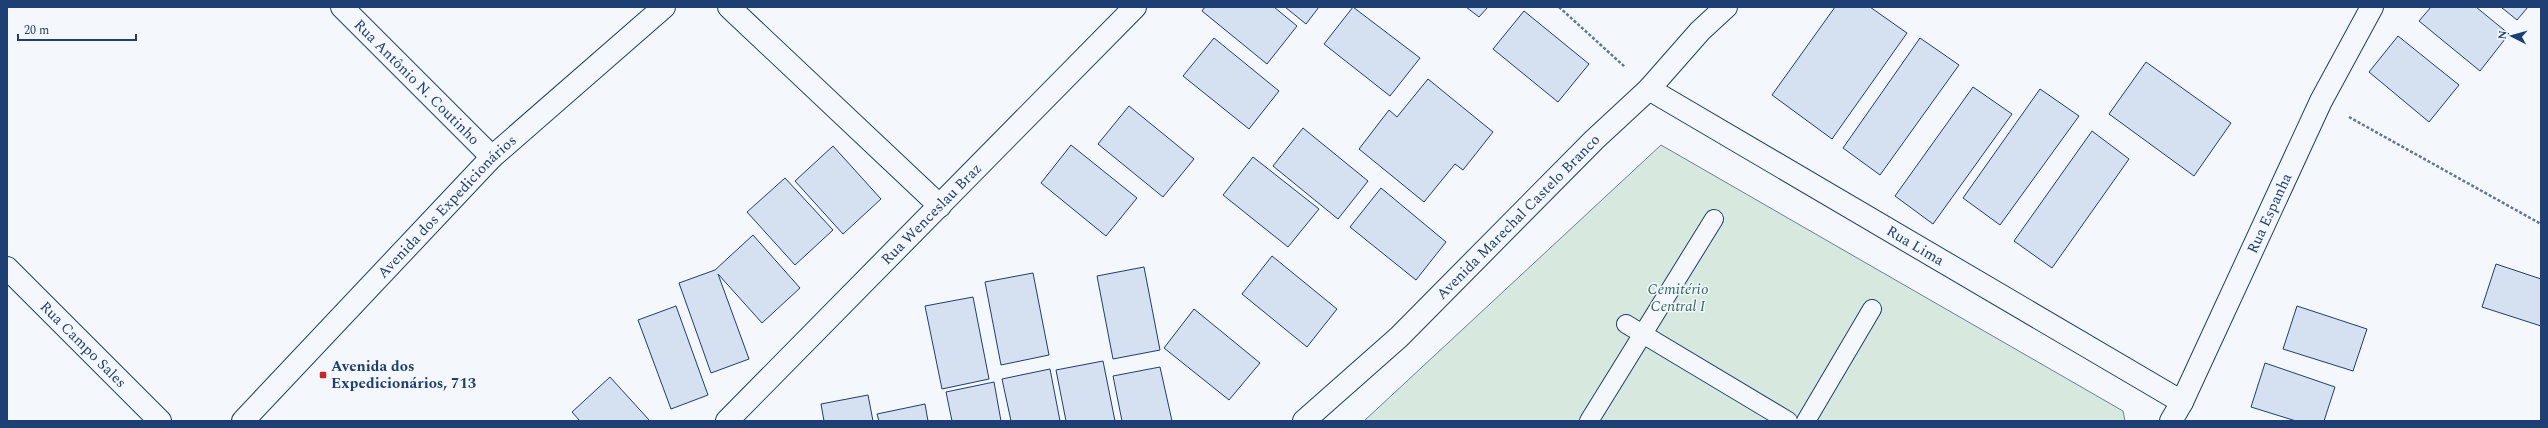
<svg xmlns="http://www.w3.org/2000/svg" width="2548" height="428" viewBox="0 0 2548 428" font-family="Spectral,serif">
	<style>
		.green { fill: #d7e8df; stroke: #687fa3 }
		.building { fill: #d5e0f0; stroke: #1d3f73 }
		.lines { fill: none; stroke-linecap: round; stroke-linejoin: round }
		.service-casing { stroke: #1d3f73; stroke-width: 20 }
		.minor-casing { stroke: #1d3f73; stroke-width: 24 }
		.path { stroke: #5e769c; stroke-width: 2.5; stroke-dasharray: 3 2; stroke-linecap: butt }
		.service { stroke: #f4f7fb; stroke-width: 18 }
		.minor { stroke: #f4f7fb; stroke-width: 22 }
		.poi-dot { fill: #c62828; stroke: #f4f7fb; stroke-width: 1.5 }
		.labels { text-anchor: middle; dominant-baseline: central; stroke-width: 3; stroke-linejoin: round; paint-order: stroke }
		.street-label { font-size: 15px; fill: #1d3f73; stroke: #f4f7fb }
		.park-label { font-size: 15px; font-style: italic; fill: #2c6c60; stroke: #f4f7fb }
		.poi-label { font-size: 15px; font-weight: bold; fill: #1d3f73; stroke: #f4f7fb; text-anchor: start }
	</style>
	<rect width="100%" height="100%" fill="#f4f7fb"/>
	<polygon class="green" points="1661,145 2123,411 2125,421 1364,421"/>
	<g class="building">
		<polygon points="1205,7 1274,7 1297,26 1267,64 1202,11"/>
		<polygon points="1285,7 1319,7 1306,24"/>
		<polygon points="1353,7 1420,58 1390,96 1324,44"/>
		<polygon points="1466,7 1488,7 1479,17"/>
		<polygon points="1835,7 1870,7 1907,33 1832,139 1772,95"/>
		<polygon points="2431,7 2476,7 2509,34 2480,71 2419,21"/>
		<polygon points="2501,7 2528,7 2517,20"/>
		<polygon points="1524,11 1589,64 1558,102 1493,49"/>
		<polygon points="2398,36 2459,85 2429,122 2369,72"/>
		<polygon points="1214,38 1279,91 1249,129 1183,76"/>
		<polygon points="1920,38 1959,65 1880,175 1843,148"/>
		<polygon points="2146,62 2231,123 2194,176 2109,114"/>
		<polygon points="1428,79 1493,132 1463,170 1455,164 1424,202 1359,149 1389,110 1397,117"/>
		<polygon points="1973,87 2012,114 1933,224 1895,196"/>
		<polygon points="2040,89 2079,116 2000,225 1963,198"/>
		<polygon points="1129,106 1194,159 1163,197 1098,144"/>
		<polygon points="1303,128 1368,181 1338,219 1273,166"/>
		<polygon points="2092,131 2129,159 2052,268 2014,241"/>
		<polygon points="1071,145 1137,198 1106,236 1041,183"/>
		<polygon points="833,146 881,199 843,234 795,181"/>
		<polygon points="1253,157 1319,209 1288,247 1223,195"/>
		<polygon points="785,178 833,230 795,265 747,212"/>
		<polygon points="1381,188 1446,242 1416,280 1350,227"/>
		<polygon points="753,235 800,288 762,323 718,274 749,359 711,373 679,283 715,270"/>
		<polygon points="1272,256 1337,309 1307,347 1242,294"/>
		<polygon points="2496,264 2541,279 2541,326 2482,307"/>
		<polygon points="1144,267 1160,350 1113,359 1097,276"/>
		<polygon points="1033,273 1049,355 1001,365 985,282"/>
		<polygon points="973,297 989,379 942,389 925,306"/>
		<polygon points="676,306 708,395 671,409 638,320"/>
		<polygon points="2297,306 2367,329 2353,371 2283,349"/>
		<polygon points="1194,309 1260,363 1229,400 1164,348"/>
		<polygon points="1103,361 1115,421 1066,421 1056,370"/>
		<polygon points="2265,363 2335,387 2324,421 2296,421 2251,407"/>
		<polygon points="1160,367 1172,421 1122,421 1113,376"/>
		<polygon points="1050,369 1060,421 1011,421 1002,379"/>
		<polygon points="610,377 650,421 580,421 572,412"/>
		<polygon points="994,382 1001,421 952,421 946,392"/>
		<polygon points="868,395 873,421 824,421 821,404"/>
		<polygon points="925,404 928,421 879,421 877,414"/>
	</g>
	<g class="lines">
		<g class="service-casing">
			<g id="service">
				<polyline points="1626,324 1788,421"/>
				<polyline points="1589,421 1714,219"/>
				<polyline points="1806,421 1872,309"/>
			</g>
		</g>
		<g class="minor-casing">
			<g id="minor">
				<path id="s1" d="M342 7 492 157"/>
				<polyline points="729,7 940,206"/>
				<path id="s2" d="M1649 89 2182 402"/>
				<path id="s3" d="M7 268 160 421"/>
				<path id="s4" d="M243 421 492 157 664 7"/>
				<path id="s5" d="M727 421 1135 7"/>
				<path id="s6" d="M1304 421 1399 337 1594 140 1649 89 1700 31 1726 7"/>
				<path id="s7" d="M2171 421 2182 402 2321 101 2372 7"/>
			</g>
		</g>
		<g class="path">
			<polyline points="1559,7 1625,67"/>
			<polyline points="2349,117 2541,224"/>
		</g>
		<use href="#service" class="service"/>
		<use href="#minor" class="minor"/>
	</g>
	<rect class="poi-dot" x="319" y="371" width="8" height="8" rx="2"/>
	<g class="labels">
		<g class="street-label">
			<text stroke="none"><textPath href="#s1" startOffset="106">Rua Antônio N. Coutinho</textPath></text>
			<text stroke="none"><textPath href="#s4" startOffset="296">Avenida dos Expedicionários</textPath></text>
			<text stroke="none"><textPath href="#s7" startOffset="230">Rua Espanha</textPath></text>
			<text stroke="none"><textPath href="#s5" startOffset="291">Rua Wenceslau Braz</textPath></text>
			<text stroke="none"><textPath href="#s6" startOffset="296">Avenida Marechal Castelo Branco</textPath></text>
			<text stroke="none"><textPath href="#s2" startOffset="309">Rua Lima</textPath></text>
			<text stroke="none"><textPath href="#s3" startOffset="108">Rua Campo Sales</textPath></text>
		</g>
		<g class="park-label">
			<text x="1678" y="289">Cemitério<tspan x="1678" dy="17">Central I</tspan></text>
		</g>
		<g class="poi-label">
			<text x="331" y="366">Avenida dos<tspan x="331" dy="17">Expedicionários, 713</tspan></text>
		</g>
	</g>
	<rect width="2548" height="428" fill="none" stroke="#1d3f73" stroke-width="16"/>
	<g transform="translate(2512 36) rotate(276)" stroke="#f4f7fb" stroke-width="3" paint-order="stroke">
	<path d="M0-3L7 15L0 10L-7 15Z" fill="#1d3f73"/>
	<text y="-6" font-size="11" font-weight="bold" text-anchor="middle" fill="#1d3f73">N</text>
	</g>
	<path d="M18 34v6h118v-6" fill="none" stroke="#1d3f73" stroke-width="2"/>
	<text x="24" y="34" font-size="12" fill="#1d3f73" stroke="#f4f7fb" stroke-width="3" paint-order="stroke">20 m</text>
</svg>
